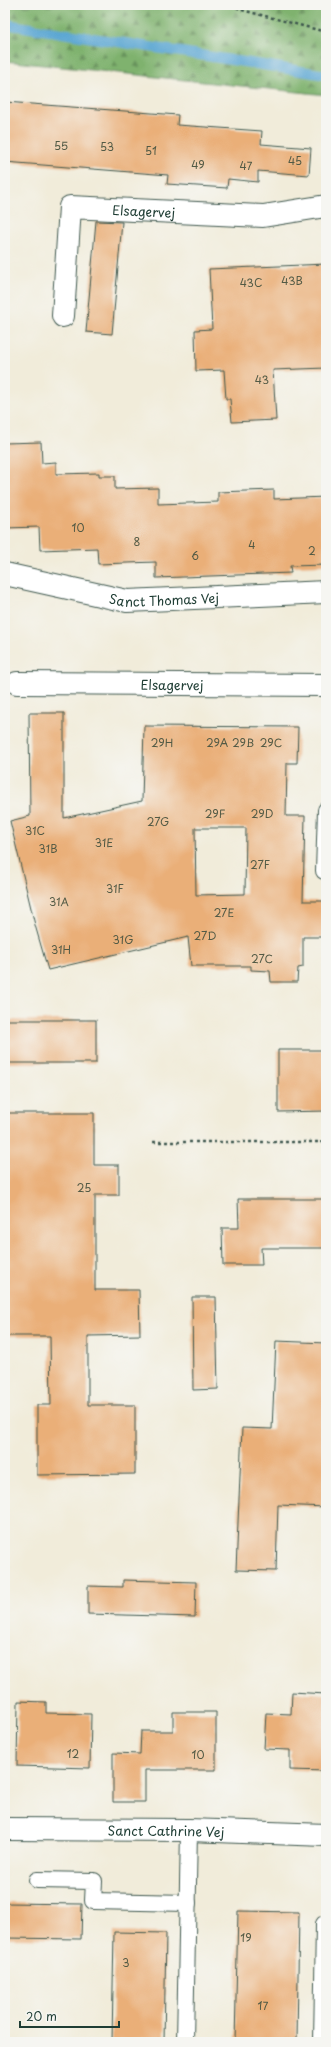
<svg xmlns="http://www.w3.org/2000/svg" width="331" height="2047" viewBox="0 0 331 2047" font-family="'Playpen Sans',sans-serif">
	<style>
		.forest { fill: url(#forest-firs); stroke: #4f7851 }
		.lines { fill: none; stroke-linecap: round; stroke-linejoin: round }
		.stream { stroke: #59a5d2; stroke-width: 10 }
		.building { fill: #eaaf78; fill-rule: evenodd }
		.service-casing { stroke: #3e574d; stroke-width: 18 }
		.minor-casing { stroke: #3e574d; stroke-width: 24 }
		.path { stroke: #3e574d; stroke-width: 2.5; stroke-dasharray: 3 3; stroke-linecap: butt }
		.service { stroke: #fff; stroke-width: 16 }
		.minor { stroke: #fff; stroke-width: 22 }
		.labels { text-anchor: middle; dominant-baseline: central; stroke-width: 3; stroke-linejoin: round; paint-order: stroke }
		.number-label { font-size: 11px; fill: #525a45 }
		.street-label { font-size: 13px; fill: #1f3d34; stroke: #f6f6f2 }
	</style>
	<defs>
		<pattern id="forest-firs" width="22" height="20" patternUnits="userSpaceOnUse"><rect width="22" height="20" fill="#7fb26e"/><path d="M5 1l3.5 6h-7zM16 11l3.5 6h-7z" fill="#67925b"/></pattern>
	</defs>
	<rect width="100%" height="100%" fill="#f6f6f2"/>
	<filter id="ink" filterUnits="userSpaceOnUse"><feTurbulence type="fractalNoise" baseFrequency=".025" numOctaves="2"/><feDisplacementMap in="SourceGraphic" scale="8" xChannelSelector="R" yChannelSelector="G"/><feConvolveMatrix kernelMatrix="1 2 1 2 8 2 1 2 1" color-interpolation-filters="sRGB"/></filter>
	<filter id="wash" filterUnits="userSpaceOnUse"><feTurbulence type="fractalNoise" baseFrequency=".012" numOctaves="4" result="noise"/><feDisplacementMap in="SourceGraphic" scale="16" xChannelSelector="R" yChannelSelector="G"/><feGaussianBlur stdDeviation="0.9" result="paint"/><feColorMatrix in="noise" values="0 0 0 0 0 0 0 0 0 0 0 0 0 0 0 0 0 1.4 0 .05"/><feComposite in="paint" operator="in"/></filter>
	<g filter="url(#wash)">
		<rect width="100%" height="100%" fill="#f1ecda"/>
		<polygon class="forest" points="5,5 326,5 326,95 5,61"/>
		<g class="lines">
			<polyline class="stream" points="5,24 326,75"/>
		</g>
		<g id="blocks">
			<g class="building">
				<polygon points="5,102 178,115 177,125 262,131 261,144 311,148 309,175 258,171 258,182 228,179 227,188 167,184 168,175 5,162"/>
				<polygon points="96,221 122,222 112,334 86,332"/>
				<polygon points="326,264 326,368 273,370 276,420 232,422 230,399 226,399 224,370 196,371 195,330 212,329 209,269"/>
				<polygon points="41,442 42,463 56,462 56,474 99,473 99,476 115,476 115,489 158,488 158,504 218,502 218,492 274,490 274,499 326,497 326,565 290,566 291,573 156,578 156,562 98,564 97,548 40,550 39,527 5,528 5,443"/>
				<path d="M29 713H64V818L142 801 144 726 298 727 297 763H287L286 816H305L303 901H326V937H303V967L298 968 297 982H271L270 971 251 970V966H191L188 937 48 970 35 925 10 821 30 816ZM195 828H246L245 894 196 895Z"/>
				<rect x="5" y="1020" width="91" height="43"/>
				<polygon points="278,1050 326,1050 326,1111 278,1112"/>
				<polygon points="5,1113 94,1113 94,1165 119,1165 119,1195 95,1195 95,1290 139,1290 140,1335 88,1336 88,1405 135,1405 135,1474 37,1475 37,1405 51,1405 50,1336 5,1336"/>
				<polygon points="238,1199 326,1199 326,1248 261,1248 262,1265 223,1265 222,1228 239,1228"/>
				<polygon points="192,1297 216,1297 218,1389 193,1390"/>
				<polygon points="276,1341 326,1343 326,1507 278,1505 276,1571 236,1570 242,1428 272,1429"/>
				<polygon points="123,1580 196,1582 195,1617 88,1614 88,1586 123,1587"/>
				<polygon points="292,1692 326,1694 326,1771 290,1770 290,1750 264,1749 266,1713 291,1714"/>
				<polygon points="18,1701 46,1702 46,1713 91,1714 90,1768 17,1766"/>
				<polygon points="173,1712 216,1712 216,1770 145,1770 145,1802 113,1802 113,1753 140,1754 141,1731 173,1731"/>
				<polygon points="5,1903 82,1904 81,1939 5,1938"/>
				<polygon points="238,1911 299,1912 297,2042 235,2042"/>
				<polygon points="114,1932 166,1933 164,2042 112,2042"/>
			</g>
		</g>
	</g>
	<g filter="url(#ink)">
		<use href="#blocks" fill-opacity="0" stroke="#3e574d" stroke-width="1"/>
		<g class="lines">
			<g class="service-casing">
				<g id="service">
					<polyline points="326,810 324,871 326,871"/>
					<polyline points="37,1880 94,1881 93,1901 188,1903"/>
					<polyline points="185,2042 189,1830"/>
					<polyline points="322,2042 324,1924"/>
				</g>
			</g>
			<g class="minor-casing">
				<g id="minor">
					<path id="s1" d="M63 316 70 207 263 216 326 206"/>
					<path id="s2" d="M5 574 127 601 326 592"/>
					<path id="s3" d="M17 683 326 685"/>
					<path id="s4" d="M5 1829 189 1830 326 1835"/>
				</g>
			</g>
			<g class="path">
				<polyline points="231,5 242,10 326,32"/>
				<polyline points="153,1142 326,1142"/>
			</g>
			<use href="#service" class="service"/>
			<use href="#minor" class="minor"/>
		</g>
	</g>
	<g class="labels">
		<g class="number-label">
			<text x="61" y="145">55</text>
			<text x="107" y="146">53</text>
			<text x="151" y="150">51</text>
			<text x="295" y="160">45</text>
			<text x="198" y="164">49</text>
			<text x="246" y="165">47</text>
			<text x="292" y="280">43B</text>
			<text x="251" y="282">43C</text>
			<text x="262" y="379">43</text>
			<text x="78" y="527">10</text>
			<text x="137" y="541">8</text>
			<text x="252" y="544">4</text>
			<text x="312" y="550">2</text>
			<text x="195" y="555">6</text>
			<text x="162" y="742">29H</text>
			<text x="217" y="742">29A</text>
			<text x="243" y="742">29B</text>
			<text x="271" y="742">29C</text>
			<text x="215" y="813">29F</text>
			<text x="262" y="813">29D</text>
			<text x="158" y="821">27G</text>
			<text x="35" y="830">31C</text>
			<text x="104" y="842">31E</text>
			<text x="48" y="848">31B</text>
			<text x="260" y="864">27F</text>
			<text x="115" y="888">31F</text>
			<text x="59" y="901">31A</text>
			<text x="224" y="912">27E</text>
			<text x="205" y="935">27D</text>
			<text x="123" y="939">31G</text>
			<text x="61" y="949">31H</text>
			<text x="262" y="958">27C</text>
			<text x="84" y="1187">25</text>
			<text x="73" y="1753">12</text>
			<text x="198" y="1754">10</text>
			<text x="246" y="1937">19</text>
			<text x="126" y="1962">3</text>
			<text x="263" y="2005">17</text>
		</g>
		<g class="street-label">
			<text stroke="none"><textPath href="#s1" startOffset="183">Elsagervej</textPath></text>
			<text stroke="none"><textPath href="#s2" startOffset="162">Sanct Thomas Vej</textPath></text>
			<text stroke="none"><textPath href="#s3" startOffset="155">Elsagervej</textPath></text>
			<text stroke="none"><textPath href="#s4" startOffset="161">Sanct Cathrine Vej</textPath></text>
		</g>
	</g>
	<rect width="331" height="2047" fill="none" stroke="#f6f6f2" stroke-width="20"/>
	<path d="M20 2021v6h99v-6" fill="none" stroke="#1f3d34" stroke-width="2"/>
	<text x="26" y="2021" font-size="12" fill="#1f3d34" stroke="#f6f6f2" stroke-width="3" paint-order="stroke">20 m</text>
</svg>
